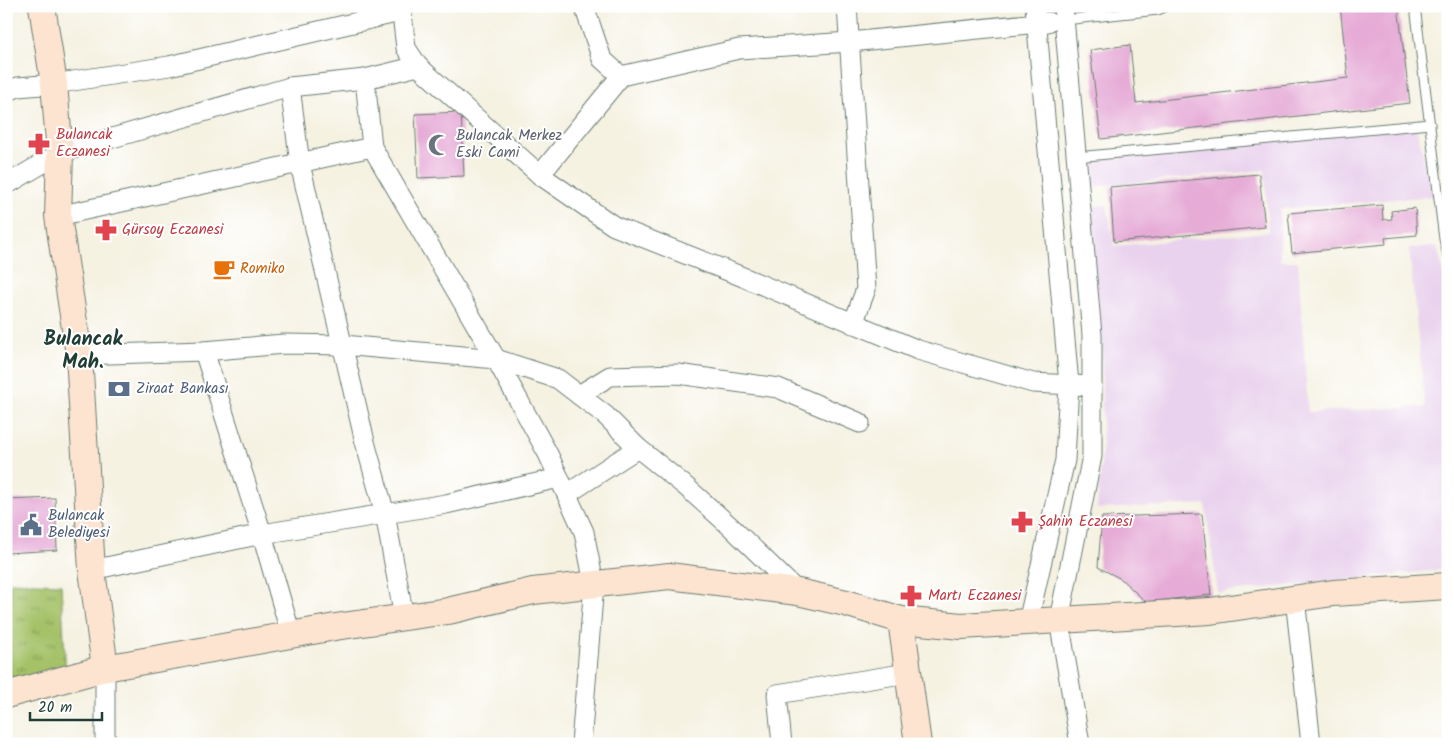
<svg xmlns="http://www.w3.org/2000/svg" width="1454" height="750" viewBox="0 0 1454 750" font-family="Kalam,sans-serif">
	<style>
		.built { fill: #e9d2ed }
		.park { fill: url(#park-tufts); stroke: #62804e }
		.building { fill: #e6acd7 }
		.lines { fill: none; stroke-linecap: round; stroke-linejoin: round }
		.lane-casing { stroke: #6a7c71; stroke-width: 11 }
		.street-casing { stroke: #6a7c71; stroke-width: 21 }
		.secondary-casing { stroke: #6a7c71; stroke-width: 28 }
		.lane { stroke: #fff; stroke-width: 9 }
		.street { stroke: #fff; stroke-width: 19 }
		.secondary { stroke: #fde4d0; stroke-width: 26 }
		.labels { text-anchor: middle; dominant-baseline: central; stroke-width: 4; stroke-linejoin: round; paint-order: stroke }
		.health-label { font-size: 15px; fill: #be3a42; stroke: #fff; text-anchor: start }
		.worship-label { font-size: 15px; fill: #5b616d; stroke: #fff; text-anchor: start }
		.food-label { font-size: 15px; fill: #c56008; stroke: #fff; text-anchor: start }
		.service-label { font-size: 15px; fill: #4e5e75; stroke: #fff; text-anchor: start }
		.district-label { font-size: 20px; font-weight: bold; fill: #1f3d34; stroke: #fff }
	</style>
	<defs>
		<pattern id="park-tufts" width="24" height="20" patternUnits="userSpaceOnUse" patternTransform="scale(1.25)"><rect width="24" height="20" fill="#a5c269"/><path d="M3 7l-1-3M5 7V3M7 7l1-3M15 17l-1-3M17 17v-4M19 17l1-3" fill="none" stroke="#869f57"/></pattern>
	</defs>
	<rect width="100%" height="100%" fill="#fff"/>
	<filter id="ink" filterUnits="userSpaceOnUse"><feTurbulence type="fractalNoise" baseFrequency=".02" numOctaves="2"/><feDisplacementMap in="SourceGraphic" scale="10" xChannelSelector="R" yChannelSelector="G"/><feConvolveMatrix kernelMatrix="1 2 1 2 8 2 1 2 1" color-interpolation-filters="sRGB"/></filter>
	<filter id="wash" filterUnits="userSpaceOnUse"><feTurbulence type="fractalNoise" baseFrequency=".0096" numOctaves="4" result="noise"/><feDisplacementMap in="SourceGraphic" scale="20" xChannelSelector="R" yChannelSelector="G"/><feGaussianBlur stdDeviation="1.12" result="paint"/><feColorMatrix in="noise" values="0 0 0 0 0 0 0 0 0 0 0 0 0 0 0 0 0 1.4 0 .05"/><feComposite in="paint" operator="in"/></filter>
	<g filter="url(#wash)">
		<rect width="100%" height="100%" fill="#f5f2e2"/>
		<polygon class="built" points="1416,126 1434,196 1280,209 1280,261 1298,261 1308,412 1425,407 1409,248 1437,246 1448,290 1448,569 1218,593 1205,504 1097,509 1102,454 1102,336 1088,207 1107,205 1114,246 1268,232 1265,170 1088,187 1091,154"/>
		<polygon class="park" points="10,582 61,584 66,675 10,678"/>
		<g id="blocks">
			<g class="building">
				<polygon points="1340,6 1398,6 1410,103 1101,139 1090,50 1130,45 1136,103 1348,78"/>
				<polygon points="461,112 464,176 418,178 415,114"/>
				<polygon points="1259,174 1265,227 1114,242 1110,187"/>
				<polygon points="1382,205 1383,220 1392,219 1391,211 1415,208 1417,235 1385,238 1386,244 1292,253 1288,213"/>
				<polygon points="55,498 57,550 6,553 6,500"/>
				<polygon points="1202,514 1211,595 1146,602 1121,579 1098,567 1102,517"/>
			</g>
		</g>
	</g>
	<g filter="url(#ink)">
		<use href="#blocks" fill-opacity="0" stroke="#6a7c71" stroke-width="1"/>
		<g class="lines">
			<g class="lane-casing">
				<g id="lane">
					<polyline points="1415,6 1444,239 1448,256"/>
					<polyline points="1064,20 1158,10 1167,6"/>
					<polyline points="1076,157 1430,124"/>
				</g>
			</g>
			<g class="street-casing">
				<g id="street">
					<polyline points="401,6 406,48 418,66 540,175 614,226 738,275 918,350 1033,383 1092,386"/>
					<polyline points="584,6 602,59 621,76"/>
					<polyline points="847,6 866,289 853,324"/>
					<polyline points="1063,6 1092,335 1092,456 1059,620 1080,744"/>
					<polyline points="365,79 372,147 496,359 548,454 584,532 594,584 581,744"/>
					<polyline points="290,87 300,164 365,442 385,514 404,617"/>
					<polyline points="6,92 18,87 54,84 169,66 400,12"/>
					<polyline points="540,175 621,76 739,49 850,42 1048,22"/>
					<polyline points="6,185 60,153 290,87 365,79 418,66"/>
					<polyline points="58,216 372,147"/>
					<polyline points="204,351 262,534 291,635"/>
					<polyline points="79,355 204,351 284,344 343,345 496,359 558,379 605,415 638,448 684,485 731,527 798,592"/>
					<polyline points="579,395 610,376 678,374 778,388 860,423"/>
					<polyline points="567,494 638,448"/>
					<polyline points="92,570 262,534 446,504 559,478"/>
					<polyline points="1295,598 1311,744"/>
					<polyline points="1028,622 1065,460 1069,384 1035,6"/>
					<polyline points="105,668 105,744"/>
					<polyline points="782,744 777,694 908,673"/>
				</g>
			</g>
			<g class="secondary-casing">
				<g id="secondary">
					<polyline points="42,6 54,84 60,153 58,216 79,355 92,570 105,668"/>
					<polyline points="901,620 918,744"/>
					<polyline points="6,695 105,668 335,627 448,611 533,591 669,576 798,592 846,603 901,620 961,626 1210,611 1333,593 1448,586"/>
				</g>
			</g>
			<use href="#lane" class="lane"/>
			<use href="#street" class="street"/>
			<use href="#secondary" class="secondary"/>
		</g>
	</g>
	<defs>
		<g id="pharmacy-bare" transform="scale(1.725)"><path d="M-2-6h4v4h4v4h-4v4h-4v-4h-4v-4h4Z" fill="#e0444e" stroke="#fff" stroke-width="2.5" paint-order="stroke"/></g>
		<g id="mosque-bare" transform="scale(1.725)"><path d="M3.5-4.9A6 6 0 1 0 3.5 4.9A5 5 0 1 1 3.5-4.9Z" fill="#6b7280" stroke="#fff" stroke-width="2.5" paint-order="stroke"/></g>
		<g id="cafe-bare" transform="scale(1.725)"><path d="M-5.5-4.5H6V0H3Q3 3.5 0 3.5H-2.5Q-5.5 3.5-5.5 0ZM3-3.2v2h1.7v-2ZM-6 4.5H4V6H-6Z" fill="#e8710a" stroke="#fff" stroke-width="2.5" paint-order="stroke"/></g>
		<g id="bank-bare" transform="scale(1.725)"><path d="M-6-4H6V4H-6ZM0-2.3a2.3 2.3 0 1 0 0 4.6a2.3 2.3 0 1 0 0-4.6Z" fill="#5c6f8a" stroke="#fff" stroke-width="2.5" paint-order="stroke"/></g>
		<g id="civic-bare" transform="scale(1.725)"><path d="M-.6-6.5H3V-4.5H.6V-3L4-1V1h2V6H-6V1h2V-1L-.6-3ZM-1.2 2.5V6h2.4V2.5Z" fill="#5c6f8a" stroke="#fff" stroke-width="2.5" paint-order="stroke"/></g>
	</defs>
	<g fill-rule="evenodd">
		<use href="#pharmacy-bare" x="39" y="144"/>
		<use href="#mosque-bare" x="439" y="145"/>
		<use href="#pharmacy-bare" x="106" y="230"/>
		<use href="#cafe-bare" x="224" y="269"/>
		<use href="#bank-bare" x="119" y="389"/>
		<use href="#pharmacy-bare" x="1022" y="522"/>
		<use href="#civic-bare" x="31" y="525"/>
		<use href="#pharmacy-bare" x="911" y="596"/>
	</g>
	<g class="labels">
		<g class="health-label">
			<text x="56" y="135">Bulancak<tspan x="56" dy="17">Eczanesi</tspan></text>
			<text x="122" y="230">Gürsoy Eczanesi</text>
			<text x="1038" y="522">Şahin Eczanesi</text>
			<text x="928" y="596">Martı Eczanesi</text>
		</g>
		<g class="worship-label">
			<text x="456" y="136">Bulancak Merkez<tspan x="456" dy="17">Eski Cami</tspan></text>
		</g>
		<g class="food-label">
			<text x="240" y="269">Romiko</text>
		</g>
		<g class="service-label">
			<text x="136" y="389">Ziraat Bankası</text>
			<text x="48" y="516">Bulancak<tspan x="48" dy="17">Belediyesi</tspan></text>
		</g>
		<g class="district-label">
			<text x="83" y="340">Bulancak<tspan x="83" dy="23">Mah.</tspan></text>
		</g>
	</g>
	<rect width="1454" height="750" fill="none" stroke="#fff" stroke-width="25"/>
	<path d="M30 712v8h72v-8" fill="none" stroke="#1f3d34" stroke-width="2.5"/>
	<text x="38" y="712" font-size="15" fill="#1f3d34" stroke="#ffffff" stroke-width="4" paint-order="stroke">20 m</text>
</svg>
